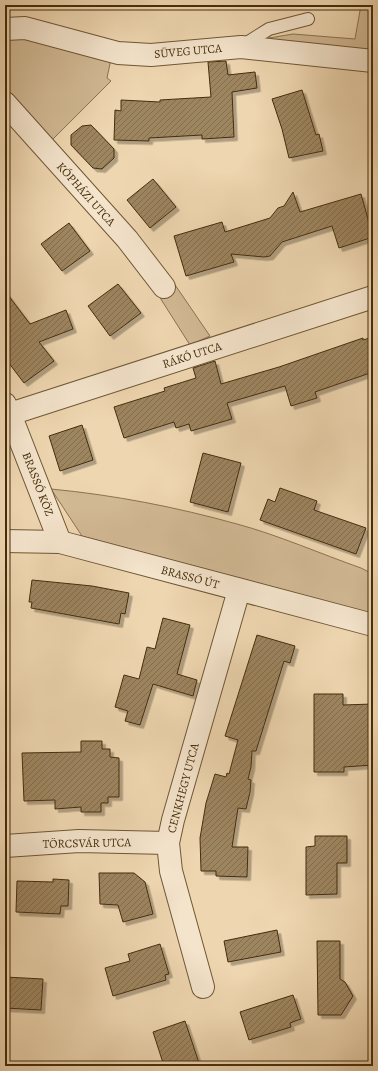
<svg xmlns="http://www.w3.org/2000/svg" width="378" height="1071" viewBox="0 0 378 1071" font-family="Alegreya,serif">
	<style>
		.green { fill: #d1b994; stroke: #8b7350 }
		.building { fill: url(#building-hatch); stroke: #452d0b; filter: url(#shadow) }
		.lines { fill: none; stroke-linecap: round; stroke-linejoin: round }
		.lane-casing { stroke: #6f5734; stroke-width: 14 }
		.street-casing { stroke: #6f5734; stroke-width: 24 }
		.lane { stroke: #f4e4cc; stroke-width: 12 }
		.street { stroke: #f4e4cc; stroke-width: 22 }
		.labels { text-anchor: middle; dominant-baseline: central; stroke-width: 3.5; stroke-linejoin: round; paint-order: stroke }
		.street-label { font-size: 12px; fill: #452d0b; stroke: #f4e4cc }
	</style>
	<defs>
		<pattern id="building-hatch" width="6" height="6" patternUnits="userSpaceOnUse"><rect width="6" height="6" fill="#9d8561"/><path d="M-1 1l2-2M0 6l6-6M5 7l2-2" fill="none" stroke="#826d4e"/></pattern>
		<filter id="shadow"><feDropShadow dx="3.5" dy="3.5" stdDeviation="0" flood-color="#0004"/></filter>
	</defs>
	<rect width="100%" height="100%" fill="#eed6b0"/>
	<filter id="stains"><feTurbulence type="fractalNoise" baseFrequency=".005" numOctaves="4"/><feColorMatrix values="0 0 0 0 .2 0 0 0 0 .09 0 0 0 0 .02 0 0 0 .5 -.17"/></filter>
	<radialGradient id="worn" r=".72"><stop offset=".6" stop-color="#630" stop-opacity="0"/><stop offset="1" stop-color="#630" stop-opacity=".3"/></radialGradient>
	<g class="green">
		<polygon points="361,5 373,5 373,53 268,42 269,38 293,34 355,39"/>
		<polygon points="5,35 31,36 111,59 107,78 111,81 50,142 5,92"/>
		<polygon points="171,279 210,336 190,345 157,293"/>
		<path d="M51 489C114 495 176 507 237 524 278 535 321 554 361 568L373 574V614L82 536Z"/>
	</g>
	<g class="building">
		<polygon points="226,61 228,75 255,72 257,88 232,92 234,137 202,139 202,135 149,138 149,141 114,140 115,110 121,111 121,100 160,102 160,100 211,97 208,62"/>
		<polygon points="302,90 316,135 319,134 323,151 289,158 282,129 272,99"/>
		<polygon points="91,125 114,149 114,158 102,169 93,168 71,145 71,135 82,126"/>
		<polygon points="153,179 176,207 150,228 127,200"/>
		<polygon points="293,192 300,212 361,194 373,237 339,248 332,226 282,242 270,256 264,257 231,254 234,262 186,276 174,236 222,222 225,232 270,218 278,208 284,206"/>
		<polygon points="69,223 90,251 62,271 41,244"/>
		<polygon points="118,284 141,313 110,336 88,306"/>
		<polygon points="5,291 30,324 66,310 73,329 39,342 54,361 24,383 5,358"/>
		<polygon points="373,337 373,372 315,392 317,398 291,406 285,386 227,403 232,419 191,431 189,424 176,428 174,422 124,438 114,407 165,391 164,388 196,378 193,368 215,361 221,384 279,367 363,338 363,340"/>
		<polygon points="82,425 93,460 60,471 49,436"/>
		<polygon points="203,453 241,463 228,512 190,502"/>
		<polygon points="280,488 317,501 314,510 366,528 356,554 260,520 268,499 275,502"/>
		<polygon points="32,580 92,586 129,593 125,614 121,613 119,624 31,608 32,602 29,602"/>
		<polygon points="163,618 190,625 177,674 197,680 193,696 153,684 140,725 125,721 128,711 115,707 124,675 139,679 147,647 155,649"/>
		<polygon points="257,635 295,646 290,663 284,661 256,751 252,751 251,767 248,779 251,780 250,792 246,809 238,808 232,847 248,847 247,877 216,876 216,871 201,871 200,838 206,803 215,774 226,777 227,773 229,774 238,740 225,736"/>
		<polygon points="314,694 343,694 343,705 373,704 373,765 344,767 344,772 314,772"/>
		<polygon points="81,741 102,741 102,749 110,749 110,757 119,758 119,797 108,797 108,803 101,803 101,812 81,812 81,807 55,809 55,800 24,801 22,753 81,752"/>
		<polygon points="315,836 347,836 347,863 337,863 337,894 306,895 306,847 315,846"/>
		<polygon points="99,873 134,873 145,882 153,914 123,922 118,905 100,904"/>
		<polygon points="53,879 69,880 68,906 61,906 60,914 16,912 17,881 53,882"/>
		<polygon points="277,930 281,952 228,962 224,941"/>
		<polygon points="317,941 340,941 340,979 345,982 353,996 341,1015 318,1015"/>
		<polygon points="160,944 169,974 165,975 166,980 113,996 105,968 130,961 128,954"/>
		<polygon points="5,977 43,979 41,1010 5,1008"/>
		<polygon points="293,995 301,1019 290,1023 291,1027 249,1040 240,1012"/>
		<polygon points="185,1021 200,1066 164,1066 153,1032"/>
	</g>
	<g class="lines">
		<g class="lane-casing">
			<polyline id="lane" points="242,46 269,29 308,19"/>
		</g>
		<g class="street-casing">
			<g id="street">
				<polyline points="5,29 25,28 118,53 151,55 241,47 373,61"/>
				<polyline points="5,103 127,239 164,287"/>
				<polyline points="5,404 10,414 60,542"/>
				<polyline points="5,419 10,414 373,297"/>
				<polyline points="5,541 60,542 373,625"/>
				<polyline points="5,846 79,841 168,843"/>
				<polyline points="203,987 171,871 168,843 173,820 239,590"/>
			</g>
		</g>
		<use href="#lane" class="lane"/>
		<use href="#street" class="street"/>
	</g>
	<g class="labels">
		<g class="street-label">
			<text transform="translate(188 51) rotate(-5)">SÜVEG UTCA</text>
			<text transform="translate(86 194) rotate(48)">KÓPHÁZI UTCA</text>
			<text transform="translate(192 355) rotate(-18)">RÁKÓ UTCA</text>
			<text transform="translate(38 484) rotate(69)">BRASSÓ KÖZ</text>
			<text transform="translate(190 577) rotate(15)">BRASSÓ ÚT</text>
			<text transform="translate(183 788) rotate(-75)">CENKHEGY UTCA</text>
			<text transform="translate(87 843) rotate(-1)">TÖRCSVÁR UTCA</text>
		</g>
	</g>
	<rect width="378" height="1071" fill="none" stroke="#eed6b0" stroke-width="20"/>
	<rect x="6" y="6" width="366" height="1059" fill="none" stroke="#452d0b" stroke-width="2"/>
	<rect x="10" y="10" width="358" height="1051" fill="none" stroke="#452d0b"/>
	<rect width="100%" height="100%" filter="url(#stains)"/>
	<rect width="100%" height="100%" fill="url(#worn)"/>
</svg>
